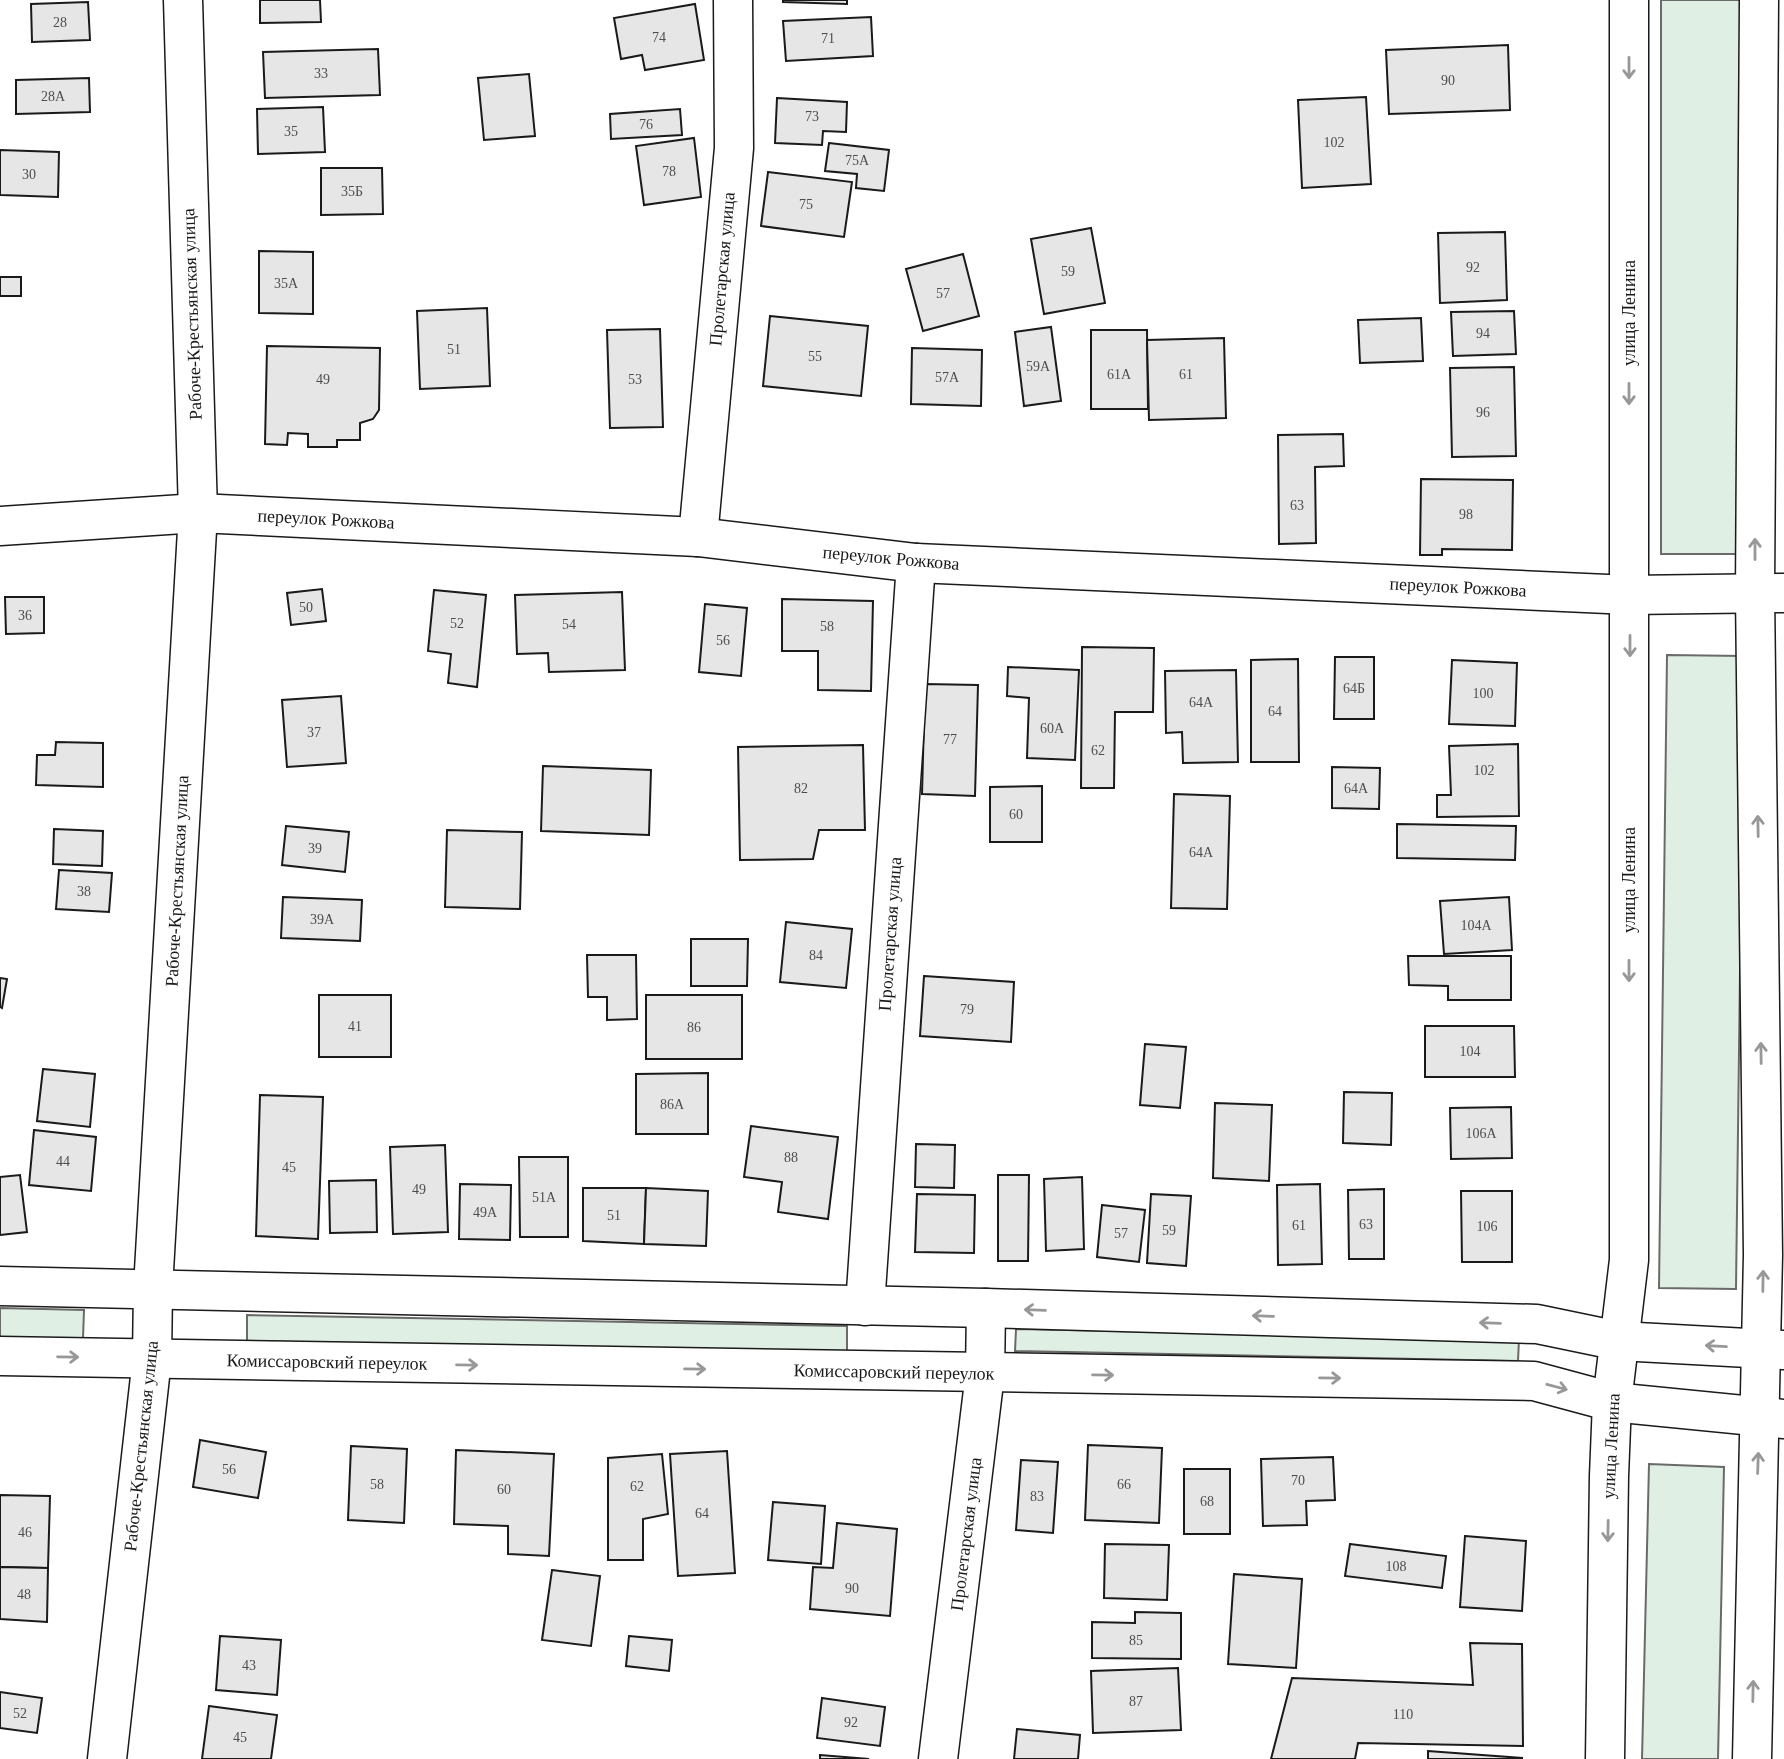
<svg xmlns="http://www.w3.org/2000/svg" width="1784" height="1759" viewBox="0 0 1784 1759" font-family="'Times New Roman',serif">
	<style>
		.green { fill: #e0efe3; stroke: #6a6a6a; stroke-width: 2 }
		.building { fill: #e6e6e6; stroke: #1a1a1a; stroke-width: 2 }
		.lines { fill: none; stroke-linecap: round; stroke-linejoin: round }
		.minor-casing { stroke: #1a1a1a; stroke-width: 41 }
		.major-casing { stroke: #1a1a1a; stroke-width: 41 }
		.minor { stroke: #fff; stroke-width: 38 }
		.major { stroke: #fff; stroke-width: 38 }
		.oneway { stroke: #989898 }
		.labels { text-anchor: middle; dominant-baseline: central; stroke-width: 5; stroke-linejoin: round; paint-order: stroke }
		.number-label { font-size: 14px; fill: #4d4d4d }
		.street-label { font-size: 18px; fill: #1a1a1a; stroke: #fff }
	</style>
	<rect width="100%" height="100%" fill="#fff"/>
	<g class="green">
		<rect x="1661" y="0" width="84" height="554"/>
		<polygon points="1667,655 1744,656 1736,1289 1659,1288"/>
		<polygon points="0,1308 84,1310 83,1339 0,1337"/>
		<polygon points="247,1315 847,1326 847,1352 247,1341"/>
		<polygon points="1016,1329 1519,1339 1518,1361 1015,1351"/>
		<polygon points="1649,1464 1724,1467 1718,1759 1642,1759"/>
	</g>
	<g class="building">
		<polygon points="260,0 320,0 321,22 260,23"/>
		<polygon points="783,0 847,0 847,4 783,2"/>
		<polygon points="88,2 90,40 32,42 31,4"/>
		<polygon points="695,4 704,60 645,70 642,55 621,59 614,18"/>
		<polygon points="871,17 873,56 786,61 783,21"/>
		<polygon points="1508,45 1510,110 1389,114 1386,50"/>
		<polygon points="378,49 380,95 265,98 263,52"/>
		<polygon points="529,74 535,136 484,140 478,78"/>
		<polygon points="89,78 90,112 16,114 16,80"/>
		<polygon points="1366,97 1371,184 1302,188 1298,100"/>
		<polygon points="777,98 847,102 846,132 823,131 822,145 775,143"/>
		<polygon points="323,107 325,152 258,154 257,109"/>
		<polygon points="680,109 682,135 611,139 610,114"/>
		<polygon points="694,138 701,197 644,205 636,146"/>
		<polygon points="829,143 889,150 884,191 856,188 857,174 825,171"/>
		<polygon points="0,150 59,152 58,197 0,195"/>
		<polygon points="321,168 382,168 383,214 321,215"/>
		<polygon points="768,172 852,182 844,237 761,226"/>
		<polygon points="1091,228 1105,303 1044,314 1031,239"/>
		<polygon points="1505,232 1507,300 1440,303 1438,233"/>
		<polygon points="259,251 313,252 313,314 259,313"/>
		<polygon points="963,254 979,316 923,331 906,269"/>
		<rect x="0" y="277" width="21" height="19"/>
		<polygon points="487,308 490,386 420,389 417,311"/>
		<polygon points="1514,311 1516,354 1453,356 1451,312"/>
		<polygon points="770,316 868,326 861,396 763,386"/>
		<polygon points="1421,318 1423,361 1360,363 1358,320"/>
		<polygon points="1051,327 1061,401 1024,406 1015,332"/>
		<polygon points="660,329 663,427 610,428 607,330"/>
		<polygon points="1091,330 1147,330 1148,409 1091,409"/>
		<polygon points="1224,338 1226,418 1149,420 1147,340"/>
		<polygon points="267,346 380,348 379,410 373,419 360,423 360,440 337,440 337,447 308,447 308,434 288,433 287,445 265,444"/>
		<polygon points="912,348 982,350 981,406 911,404"/>
		<polygon points="1514,367 1516,456 1452,457 1450,368"/>
		<polygon points="1343,434 1344,466 1315,467 1316,543 1279,544 1278,435"/>
		<polygon points="1421,479 1513,480 1512,550 1442,549 1442,555 1420,555"/>
		<polygon points="322,589 326,621 291,625 287,593"/>
		<polygon points="434,590 486,595 477,687 448,683 451,654 428,651"/>
		<polygon points="622,592 625,670 549,672 548,653 517,654 515,595"/>
		<polygon points="5,597 44,597 44,633 6,634"/>
		<polygon points="782,599 873,601 871,691 818,690 818,651 782,651"/>
		<polygon points="705,604 747,608 741,676 699,672"/>
		<polygon points="1082,647 1154,648 1153,712 1115,712 1114,788 1081,788"/>
		<polygon points="1335,657 1374,657 1374,719 1334,719"/>
		<polygon points="1298,659 1299,762 1251,762 1251,660"/>
		<polygon points="1452,660 1517,663 1515,726 1449,724"/>
		<polygon points="1008,667 1079,670 1075,760 1027,758 1029,698 1007,696"/>
		<polygon points="1236,670 1238,762 1183,763 1182,732 1166,733 1165,671"/>
		<polygon points="925,684 978,685 975,796 922,794"/>
		<polygon points="341,696 346,763 287,767 282,700"/>
		<polygon points="56,742 103,743 103,787 36,785 37,755 55,755"/>
		<polygon points="1518,744 1519,816 1437,817 1437,795 1451,795 1449,746"/>
		<polygon points="863,745 865,830 819,830 813,859 740,860 738,747"/>
		<polygon points="543,766 651,770 649,835 541,831"/>
		<polygon points="1332,767 1380,768 1379,809 1332,808"/>
		<polygon points="1042,786 1042,842 990,842 990,787"/>
		<polygon points="1174,794 1230,796 1227,909 1171,908"/>
		<polygon points="1397,824 1516,826 1515,860 1397,858"/>
		<polygon points="286,826 349,832 345,872 282,865"/>
		<polygon points="54,829 103,831 102,866 53,864"/>
		<polygon points="447,830 522,832 520,909 445,907"/>
		<polygon points="59,870 112,873 109,912 56,909"/>
		<polygon points="283,897 362,900 360,941 281,938"/>
		<polygon points="1509,897 1512,950 1444,954 1440,901"/>
		<polygon points="786,922 852,929 846,988 780,982"/>
		<polygon points="691,939 748,939 747,986 691,986"/>
		<polygon points="587,955 636,955 637,1019 607,1020 607,997 588,997"/>
		<polygon points="1408,956 1511,956 1511,1000 1448,1000 1448,986 1409,985"/>
		<polygon points="924,976 1014,982 1011,1042 920,1036"/>
		<polygon points="0,978 7,979 2,1008 0,1007"/>
		<rect x="319" y="995" width="72" height="62"/>
		<rect x="646" y="995" width="96" height="64"/>
		<polygon points="1425,1026 1514,1026 1515,1077 1425,1077"/>
		<polygon points="1145,1044 1186,1047 1180,1108 1140,1105"/>
		<polygon points="43,1069 95,1074 90,1127 37,1121"/>
		<polygon points="708,1073 708,1134 636,1134 636,1074"/>
		<polygon points="1344,1092 1392,1093 1391,1145 1343,1143"/>
		<polygon points="260,1095 323,1097 318,1239 256,1236"/>
		<polygon points="1215,1103 1272,1105 1269,1181 1213,1178"/>
		<polygon points="1511,1107 1512,1158 1451,1159 1450,1108"/>
		<polygon points="751,1126 838,1137 828,1219 778,1212 782,1182 744,1177"/>
		<polygon points="34,1130 96,1137 91,1191 29,1185"/>
		<polygon points="916,1144 955,1145 954,1188 915,1187"/>
		<polygon points="445,1145 448,1232 393,1234 390,1147"/>
		<polygon points="519,1157 568,1157 568,1237 520,1237"/>
		<polygon points="20,1175 27,1232 0,1235 0,1177"/>
		<polygon points="998,1175 1029,1175 1028,1261 998,1261"/>
		<polygon points="1082,1177 1084,1249 1046,1251 1044,1179"/>
		<polygon points="376,1180 377,1232 330,1233 329,1181"/>
		<polygon points="460,1184 511,1185 510,1240 459,1239"/>
		<polygon points="1320,1184 1322,1264 1278,1265 1277,1185"/>
		<polygon points="583,1188 646,1188 644,1244 583,1241"/>
		<polygon points="646,1188 708,1191 706,1246 644,1244"/>
		<polygon points="1384,1189 1384,1259 1349,1259 1348,1190"/>
		<polygon points="1461,1191 1512,1191 1512,1262 1462,1262"/>
		<polygon points="917,1194 975,1195 974,1253 915,1252"/>
		<polygon points="1151,1194 1191,1196 1186,1266 1147,1263"/>
		<polygon points="1102,1205 1145,1210 1139,1262 1097,1257"/>
		<polygon points="200,1440 266,1452 258,1498 193,1487"/>
		<polygon points="1088,1445 1162,1448 1159,1523 1085,1520"/>
		<polygon points="351,1446 407,1449 404,1523 348,1520"/>
		<polygon points="456,1450 554,1454 549,1556 508,1554 508,1526 454,1524"/>
		<polygon points="727,1451 735,1573 678,1576 670,1454"/>
		<polygon points="662,1454 668,1514 643,1519 643,1560 608,1560 608,1458"/>
		<polygon points="1333,1457 1335,1500 1306,1501 1307,1525 1263,1526 1261,1459"/>
		<polygon points="1021,1460 1058,1462 1053,1533 1016,1530"/>
		<rect x="1184" y="1469" width="46" height="65"/>
		<polygon points="0,1495 50,1496 48,1568 0,1567"/>
		<polygon points="773,1502 825,1506 821,1564 768,1560"/>
		<polygon points="837,1523 897,1529 890,1616 810,1609 813,1567 833,1568"/>
		<polygon points="1465,1536 1526,1541 1522,1611 1460,1607"/>
		<polygon points="1105,1544 1169,1545 1167,1600 1104,1598"/>
		<polygon points="1350,1544 1446,1556 1442,1588 1345,1576"/>
		<polygon points="0,1567 48,1568 47,1622 0,1619"/>
		<polygon points="552,1570 600,1576 591,1646 542,1640"/>
		<polygon points="1234,1574 1302,1579 1296,1668 1228,1664"/>
		<polygon points="1135,1612 1181,1613 1181,1659 1092,1658 1092,1622 1135,1623"/>
		<polygon points="220,1636 281,1640 277,1695 216,1690"/>
		<polygon points="629,1636 672,1640 669,1671 626,1666"/>
		<polygon points="1470,1643 1522,1644 1523,1746 1358,1743 1355,1759 1271,1759 1292,1678 1473,1685"/>
		<polygon points="1178,1668 1181,1730 1093,1733 1091,1671"/>
		<polygon points="0,1692 42,1698 37,1733 0,1728"/>
		<polygon points="822,1698 885,1707 880,1746 817,1738"/>
		<polygon points="209,1706 277,1715 271,1759 202,1759"/>
		<polygon points="1017,1729 1080,1735 1078,1759 1014,1759"/>
		<polygon points="1428,1751 1522,1758 1522,1759 1428,1759"/>
		<polygon points="820,1755 869,1759 820,1759"/>
	</g>
	<g class="lines">
		<g class="minor-casing">
			<g id="minor">
				<polyline points="0,526 198,513 698,537 916,563 1630,595 1784,593"/>
				<polyline points="698,537 734,148 733,0"/>
				<polyline points="865,1306 916,563"/>
				<polyline points="107,1759 152,1359 153,1288 198,513 183,0"/>
				<polyline points="938,1759 985,1374 986,1308"/>
			</g>
		</g>
		<g class="major-casing">
			<g id="major">
				<polyline points="0,1286 986,1308 1537,1324 1619,1341 1784,1350"/>
				<polyline points="0,1356 1534,1381 1612,1402 1784,1419"/>
				<polyline points="1605,1759 1609,1476 1612,1402 1629,1260 1629,0"/>
				<polyline points="1752,1759 1763,1255 1755,593 1759,0"/>
			</g>
		</g>
		<use href="#minor" class="minor"/>
		<use href="#major" class="major"/>
	</g>
	<defs><path id="oneway-shaft" d="M-6 0H5M1.5-3L5.5 0L1.5 3" fill="none" stroke-width="1.6" stroke-linecap="round" stroke-linejoin="round" transform="scale(1.75)"/></defs>
	<g class="oneway">
		<use href="#oneway-shaft" transform="translate(1629 68) rotate(90)"/>
		<use href="#oneway-shaft" transform="translate(1629 394) rotate(90)"/>
		<use href="#oneway-shaft" transform="translate(1755 549) rotate(-90)"/>
		<use href="#oneway-shaft" transform="translate(1630 646) rotate(90)"/>
		<use href="#oneway-shaft" transform="translate(1758 826) rotate(-91)"/>
		<use href="#oneway-shaft" transform="translate(1629 971) rotate(90)"/>
		<use href="#oneway-shaft" transform="translate(1761 1053) rotate(-91)"/>
		<use href="#oneway-shaft" transform="translate(1763 1281) rotate(-89)"/>
		<use href="#oneway-shaft" transform="translate(1035 1310) rotate(-178)"/>
		<use href="#oneway-shaft" transform="translate(1263 1316) rotate(-178)"/>
		<use href="#oneway-shaft" transform="translate(1490 1323) rotate(-178)"/>
		<use href="#oneway-shaft" transform="translate(1716 1346) rotate(-177)"/>
		<use href="#oneway-shaft" transform="translate(68 1357) rotate(1)"/>
		<use href="#oneway-shaft" transform="translate(467 1365) rotate(1)"/>
		<use href="#oneway-shaft" transform="translate(695 1369) rotate(1)"/>
		<use href="#oneway-shaft" transform="translate(1103 1375) rotate(1)"/>
		<use href="#oneway-shaft" transform="translate(1330 1378) rotate(1)"/>
		<use href="#oneway-shaft" transform="translate(1557 1387) rotate(15)"/>
		<use href="#oneway-shaft" transform="translate(1758 1463) rotate(-88)"/>
		<use href="#oneway-shaft" transform="translate(1608 1531) rotate(91)"/>
		<use href="#oneway-shaft" transform="translate(1753 1691) rotate(-89)"/>
	</g>
	<g class="labels">
		<g class="number-label">
			<text x="60" y="22">28</text>
			<text x="659" y="37">74</text>
			<text x="828" y="38">71</text>
			<text x="321" y="73">33</text>
			<text x="1448" y="80">90</text>
			<text x="53" y="96">28А</text>
			<text x="812" y="116">73</text>
			<text x="646" y="124">76</text>
			<text x="291" y="131">35</text>
			<text x="1334" y="142">102</text>
			<text x="857" y="160">75А</text>
			<text x="669" y="171">78</text>
			<text x="29" y="174">30</text>
			<text x="352" y="191">35Б</text>
			<text x="806" y="204">75</text>
			<text x="1473" y="267">92</text>
			<text x="1068" y="271">59</text>
			<text x="286" y="283">35А</text>
			<text x="943" y="293">57</text>
			<text x="1483" y="333">94</text>
			<text x="454" y="349">51</text>
			<text x="815" y="356">55</text>
			<text x="1038" y="366">59А</text>
			<text x="1119" y="374">61А</text>
			<text x="1186" y="374">61</text>
			<text x="947" y="377">57А</text>
			<text x="323" y="379">49</text>
			<text x="635" y="379">53</text>
			<text x="1483" y="412">96</text>
			<text x="1297" y="505">63</text>
			<text x="1466" y="514">98</text>
			<text x="306" y="607">50</text>
			<text x="25" y="615">36</text>
			<text x="457" y="623">52</text>
			<text x="569" y="624">54</text>
			<text x="827" y="626">58</text>
			<text x="723" y="640">56</text>
			<text x="1354" y="688">64Б</text>
			<text x="1483" y="693">100</text>
			<text x="1201" y="702">64А</text>
			<text x="1275" y="711">64</text>
			<text x="1052" y="728">60А</text>
			<text x="314" y="732">37</text>
			<text x="950" y="739">77</text>
			<text x="1098" y="750">62</text>
			<text x="1484" y="770">102</text>
			<text x="801" y="788">82</text>
			<text x="1356" y="788">64А</text>
			<text x="1016" y="814">60</text>
			<text x="315" y="848">39</text>
			<text x="1201" y="852">64А</text>
			<text x="84" y="891">38</text>
			<text x="322" y="919">39А</text>
			<text x="1476" y="925">104А</text>
			<text x="816" y="955">84</text>
			<text x="967" y="1009">79</text>
			<text x="355" y="1026">41</text>
			<text x="694" y="1027">86</text>
			<text x="1470" y="1051">104</text>
			<text x="672" y="1104">86А</text>
			<text x="1481" y="1133">106А</text>
			<text x="791" y="1157">88</text>
			<text x="63" y="1161">44</text>
			<text x="289" y="1167">45</text>
			<text x="419" y="1189">49</text>
			<text x="544" y="1197">51А</text>
			<text x="485" y="1212">49А</text>
			<text x="614" y="1215">51</text>
			<text x="1366" y="1224">63</text>
			<text x="1299" y="1225">61</text>
			<text x="1487" y="1226">106</text>
			<text x="1169" y="1230">59</text>
			<text x="1121" y="1233">57</text>
			<text x="229" y="1469">56</text>
			<text x="1298" y="1480">70</text>
			<text x="377" y="1484">58</text>
			<text x="1124" y="1484">66</text>
			<text x="637" y="1486">62</text>
			<text x="504" y="1489">60</text>
			<text x="1037" y="1496">83</text>
			<text x="1207" y="1501">68</text>
			<text x="702" y="1513">64</text>
			<text x="25" y="1532">46</text>
			<text x="1396" y="1566">108</text>
			<text x="852" y="1588">90</text>
			<text x="24" y="1594">48</text>
			<text x="1136" y="1640">85</text>
			<text x="249" y="1665">43</text>
			<text x="1136" y="1701">87</text>
			<text x="20" y="1713">52</text>
			<text x="1403" y="1714">110</text>
			<text x="851" y="1722">92</text>
			<text x="240" y="1737">45</text>
		</g>
		<g class="street-label">
			<text transform="translate(722 269) rotate(-85)">Пролетарская улица</text>
			<text transform="translate(1629 313) rotate(-90)">улица Ленина</text>
			<text transform="translate(192 314) rotate(-92)">Рабоче-Крестьянская улица</text>
			<text transform="translate(326 519) rotate(3)">переулок Рожкова</text>
			<text transform="translate(891 558) rotate(5)">переулок Рожкова</text>
			<text transform="translate(1458 587) rotate(3)">переулок Рожкова</text>
			<text transform="translate(1629 880) rotate(-90)">улица Ленина</text>
			<text transform="translate(177 881) rotate(-87)">Рабоче-Крестьянская улица</text>
			<text transform="translate(890 934) rotate(-86)">Пролетарская улица</text>
			<text transform="translate(327 1362) rotate(1)">Комиссаровский переулок</text>
			<text transform="translate(894 1372) rotate(1)">Комиссаровский переулок</text>
			<text transform="translate(141 1446) rotate(-84)">Рабоче-Крестьянская улица</text>
			<text transform="translate(1611 1446) rotate(-87)">улица Ленина</text>
			<text transform="translate(966 1534) rotate(-83)">Пролетарская улица</text>
		</g>
	</g>
</svg>
